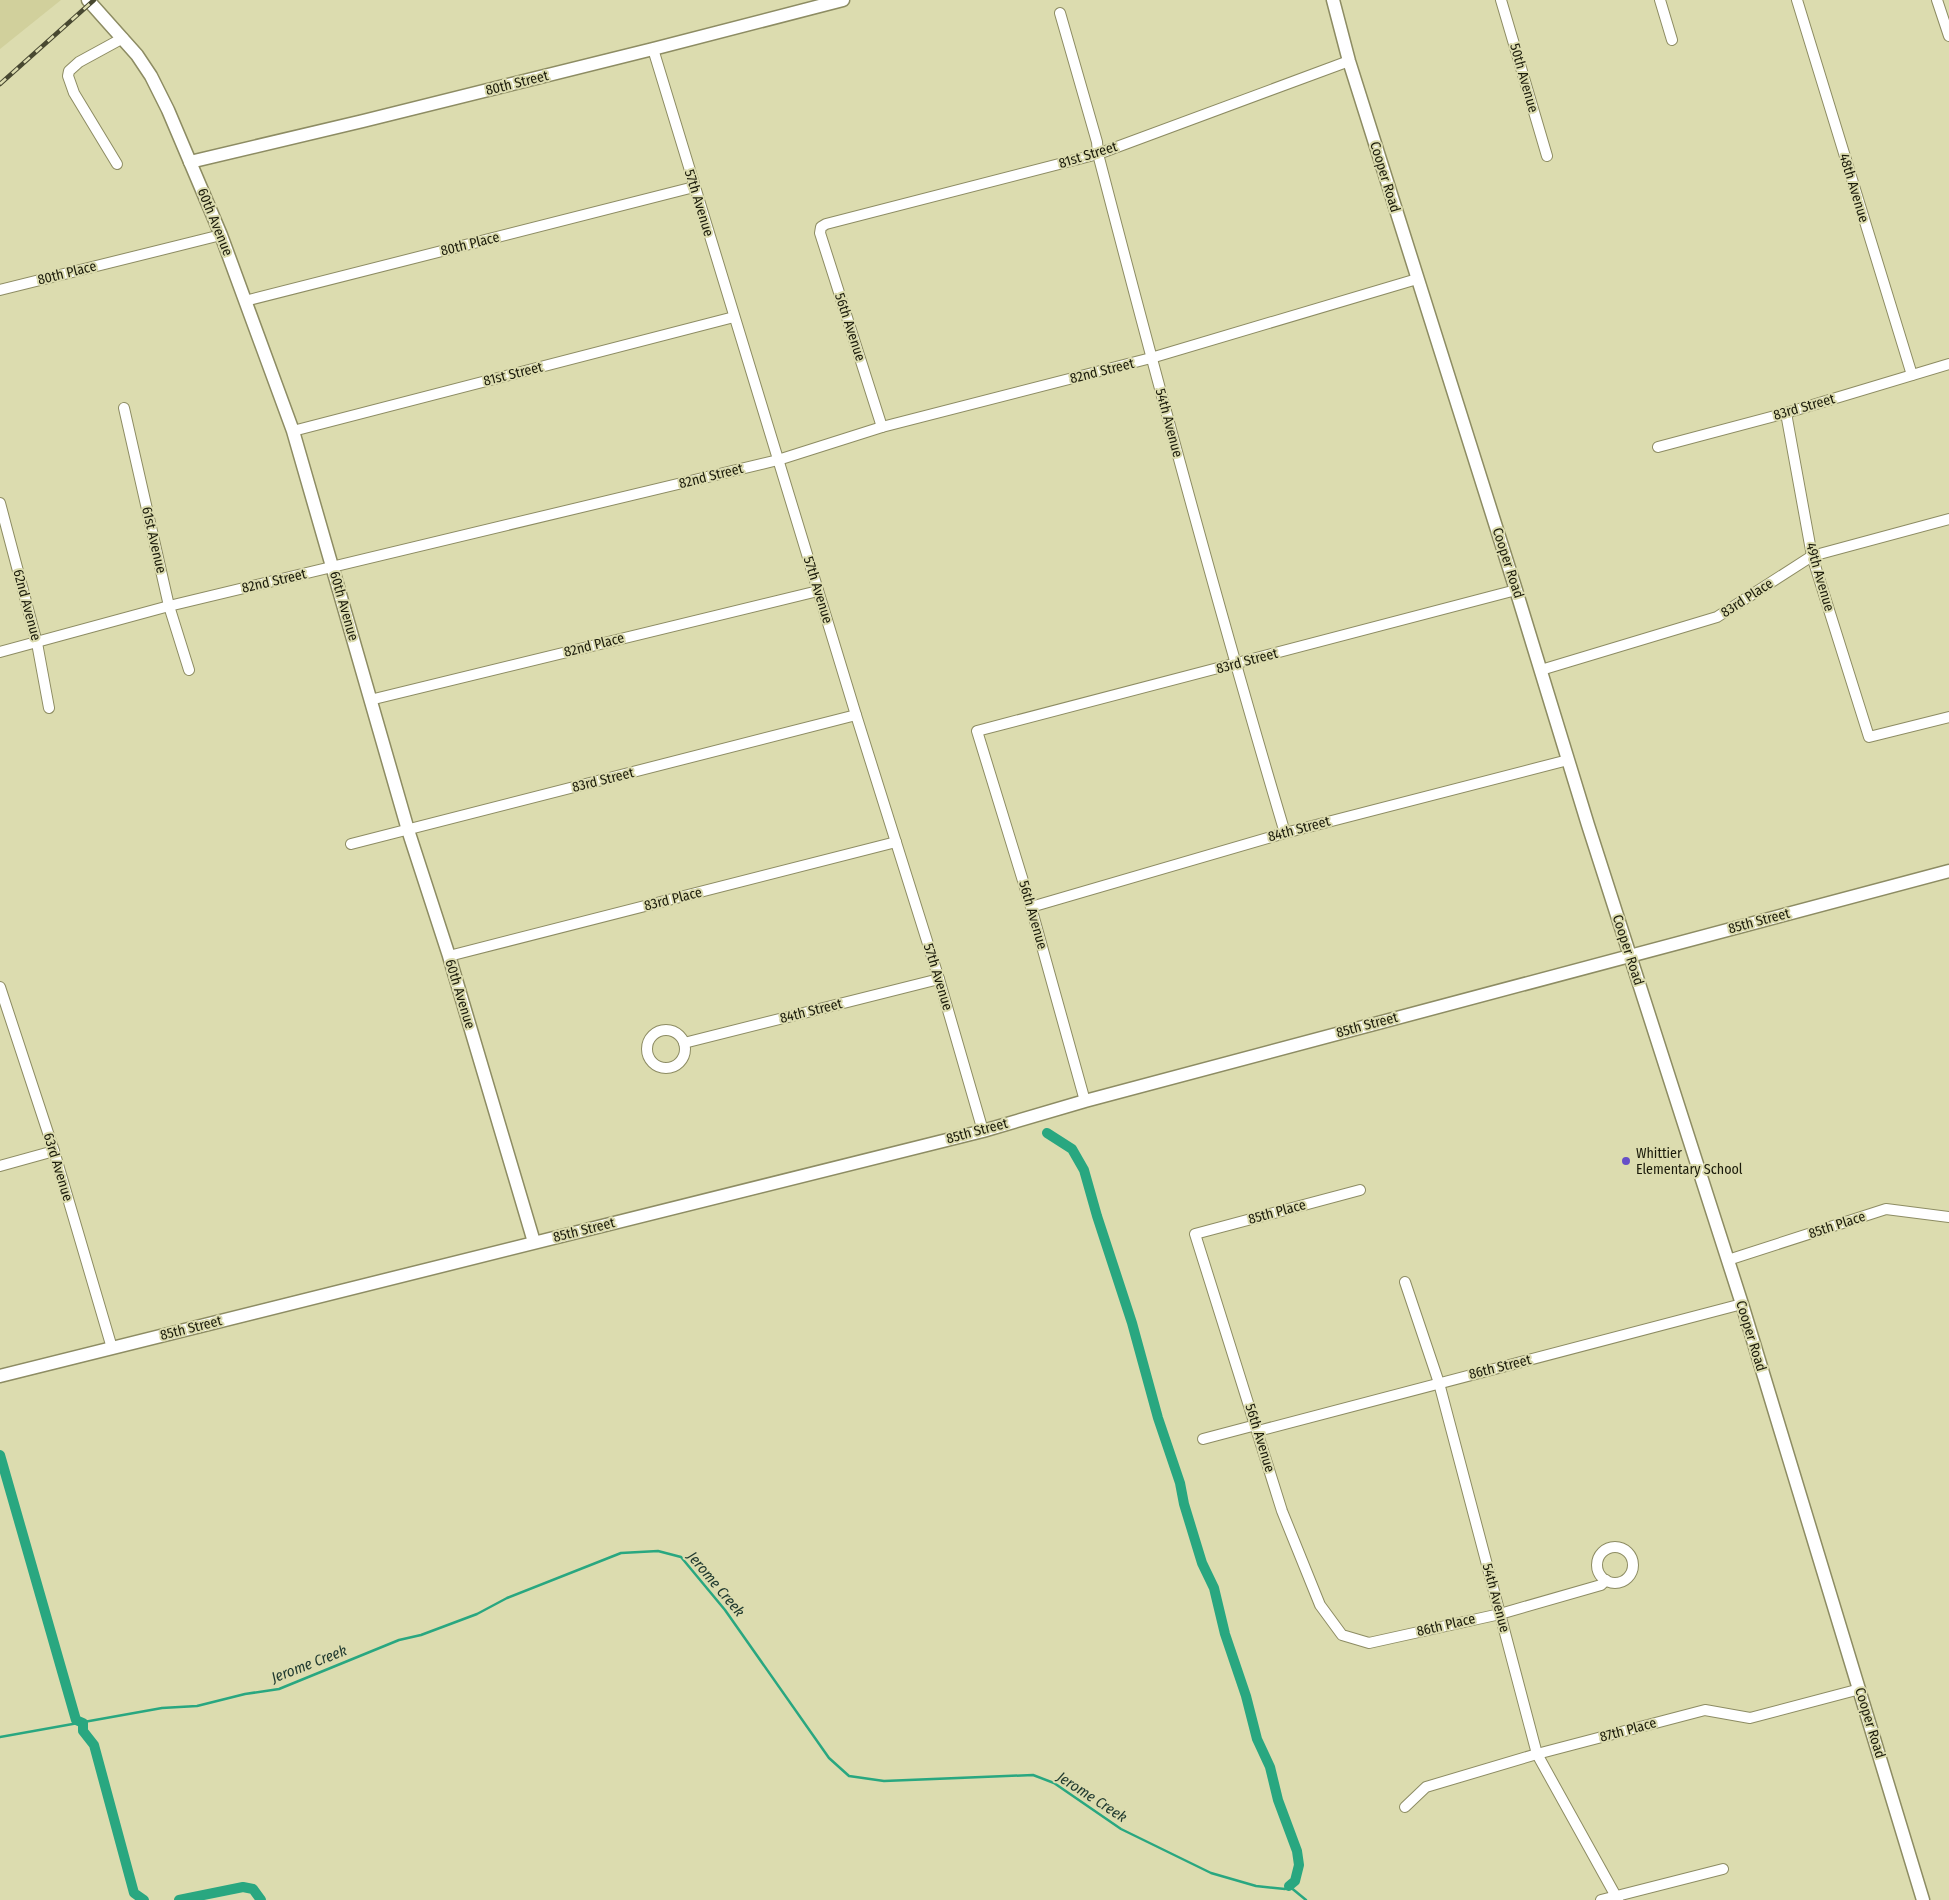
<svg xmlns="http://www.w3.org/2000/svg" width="1949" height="1900" viewBox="0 0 1949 1900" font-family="'Fira Sans Condensed',sans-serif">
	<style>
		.built { fill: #d1d09c }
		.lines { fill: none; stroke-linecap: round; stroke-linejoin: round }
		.stream { stroke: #29a780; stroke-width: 2.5 }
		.canal { stroke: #29a780; stroke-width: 10 }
		.minor-casing { stroke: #8d8c63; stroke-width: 12 }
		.tertiary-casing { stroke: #8d8c63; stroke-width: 15 }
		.minor { stroke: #fff; stroke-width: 10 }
		.tertiary { stroke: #fff; stroke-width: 12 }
		.rail-casing { stroke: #484831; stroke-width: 4.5 }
		.rail { stroke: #dcdcaf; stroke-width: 2.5; stroke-dasharray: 8; stroke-linecap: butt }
		.poi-dot { fill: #664fc8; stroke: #dcdcaf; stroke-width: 2 }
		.labels { text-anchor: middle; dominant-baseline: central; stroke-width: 4; stroke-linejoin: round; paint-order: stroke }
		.street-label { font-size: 14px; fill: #1b1b0a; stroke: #dcdcaf }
		.poi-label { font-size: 14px; fill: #1b1b0a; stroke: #dcdcaf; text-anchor: start }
		.water-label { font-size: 15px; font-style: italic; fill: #1e382e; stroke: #dcdcaf }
	</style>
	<rect width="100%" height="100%" fill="#dcdcaf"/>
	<polygon class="built" points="0,0 61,0 0,49"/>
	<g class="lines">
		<polyline class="stream" points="0,1737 162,1708 197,1706 245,1694 279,1689 399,1640 421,1635 477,1614 507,1598 621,1553 658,1551 681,1557 725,1610 829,1758 849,1776 884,1781 1033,1775 1054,1783 1121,1829 1211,1873 1256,1886 1285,1889 1289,1886 1306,1900"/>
		<g class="canal">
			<polyline points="1047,1133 1072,1149 1084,1170 1097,1216 1132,1323 1158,1418 1180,1483 1184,1504 1202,1563 1214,1588 1225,1634 1246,1696 1257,1739 1270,1767 1278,1800 1297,1851 1299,1865 1295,1881 1289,1886"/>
			<polyline points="0,1455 76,1720 83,1723 83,1731 94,1745 134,1893 144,1900"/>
			<polyline points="179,1900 243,1887 253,1889 261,1900"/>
		</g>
		<g class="minor-casing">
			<g id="minor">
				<polyline points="1501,0 1547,156"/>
				<polyline points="1660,0 1672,40"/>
				<polyline points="1797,0 1912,375"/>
				<polyline points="1937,0 1949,36"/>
				<path d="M1060 13 1097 142 1098 154C1157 381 1218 608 1285 833"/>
				<polyline points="653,49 856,715 939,979 983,1131"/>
				<polyline points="117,164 74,93 68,76 69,71 79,62 123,38"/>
				<polyline points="0,290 221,235"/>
				<polyline points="245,301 694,187"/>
				<polyline points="124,408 169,606 189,670"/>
				<polyline points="1786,413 1812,556 1869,737 1949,717"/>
				<polyline points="882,427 820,233 821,227 826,224 1098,154 1349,61"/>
				<polyline points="293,431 734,317"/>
				<polyline points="1658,447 1786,413 1949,364"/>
				<polyline points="0,503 37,643 49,708"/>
				<polyline points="0,652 169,606 778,460 882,427 1151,358 1417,279"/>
				<polyline points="1541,670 1717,617 1812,556 1949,519"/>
				<polyline points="370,700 818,591"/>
				<polyline points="351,844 856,715"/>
				<polyline points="1031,907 1285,833 1568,760"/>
				<polyline points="449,956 896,842"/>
				<polyline points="0,987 54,1151 112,1348"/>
				<circle cx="666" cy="1049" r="19"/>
				<polyline points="684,1043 939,979"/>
				<polyline points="1085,1101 1031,907 977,731 1516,590"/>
				<polyline points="0,1166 54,1151"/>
				<polyline points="1360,1190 1195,1234 1282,1511 1320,1605 1342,1635 1369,1643 1500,1614 1601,1585 1606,1580"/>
				<polyline points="1728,1260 1886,1209 1949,1217"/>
				<polyline points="1405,1282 1439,1383 1537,1754 1618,1900"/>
				<polyline points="1258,1431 1742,1304"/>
				<polyline points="1203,1439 1256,1425"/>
				<circle cx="1615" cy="1565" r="18"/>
				<polyline points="1405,1807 1426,1787 1537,1754 1705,1710 1750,1718 1860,1689"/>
				<polyline points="1601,1900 1723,1869"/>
			</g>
		</g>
		<g class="tertiary-casing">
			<g id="tertiary">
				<polyline points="88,0 137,55 151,76 168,110 221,235 293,431 408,830 449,956 534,1242"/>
				<polyline points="1333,0 1349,61 1516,590 1588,825 1742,1304 1923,1900"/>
				<polyline points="190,162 363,121 653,49 843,0"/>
				<polyline points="0,1376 983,1131 1085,1101 1949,871"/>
			</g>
		</g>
		<use href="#minor" class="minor"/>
		<use href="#tertiary" class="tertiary"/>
		<g class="rail-casing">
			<polyline id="rail" points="0,84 94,0"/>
		</g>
		<use href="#rail" class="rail"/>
	</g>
	<circle class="poi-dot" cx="1626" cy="1161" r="5"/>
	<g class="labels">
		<g class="street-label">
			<text transform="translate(1524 78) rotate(74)">50th Avenue</text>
			<text transform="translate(517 83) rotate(-14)">80th Street</text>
			<text transform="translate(1088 155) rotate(-17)">81st Street</text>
			<text transform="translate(1385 177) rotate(73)">Cooper Road</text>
			<text transform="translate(1854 188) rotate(73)">48th Avenue</text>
			<text transform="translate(699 203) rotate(73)">57th Avenue</text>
			<text transform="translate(215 222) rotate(68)">60th Avenue</text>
			<text transform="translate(470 244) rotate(-14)">80th Place</text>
			<text transform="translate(67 273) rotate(-14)">80th Place</text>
			<text transform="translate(850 327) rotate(72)">56th Avenue</text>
			<text transform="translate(1102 371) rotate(-14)">82nd Street</text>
			<text transform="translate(513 374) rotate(-14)">81st Street</text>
			<text transform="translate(1804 407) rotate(-16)">83rd Street</text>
			<text transform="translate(1169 423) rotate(75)">54th Avenue</text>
			<text transform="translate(711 476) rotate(-14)">82nd Street</text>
			<text transform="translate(154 540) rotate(77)">61st Avenue</text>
			<text transform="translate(1508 563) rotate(72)">Cooper Road</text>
			<text transform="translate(1820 577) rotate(74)">49th Avenue</text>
			<text transform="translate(274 581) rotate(-13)">82nd Street</text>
			<text transform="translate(818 590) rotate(73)">57th Avenue</text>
			<text transform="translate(1747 598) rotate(-33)">83rd Place</text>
			<text transform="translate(27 605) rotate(75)">62nd Avenue</text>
			<text transform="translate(344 606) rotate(74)">60th Avenue</text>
			<text transform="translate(594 645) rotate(-14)">82nd Place</text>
			<text transform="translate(1247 661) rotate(-15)">83rd Street</text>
			<text transform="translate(603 780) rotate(-14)">83rd Street</text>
			<text transform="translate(1299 829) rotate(-15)">84th Street</text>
			<text transform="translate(673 899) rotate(-14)">83rd Place</text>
			<text transform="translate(1033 915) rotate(74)">56th Avenue</text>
			<text transform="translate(1759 921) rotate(-15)">85th Street</text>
			<text transform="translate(1628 950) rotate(72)">Cooper Road</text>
			<text transform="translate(938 977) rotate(73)">57th Avenue</text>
			<text transform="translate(460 994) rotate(73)">60th Avenue</text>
			<text transform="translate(811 1011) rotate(-14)">84th Street</text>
			<text transform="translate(1367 1025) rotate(-15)">85th Street</text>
			<text transform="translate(977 1131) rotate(-15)">85th Street</text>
			<text transform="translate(58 1167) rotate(73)">63rd Avenue</text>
			<text transform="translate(1277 1212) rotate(-15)">85th Place</text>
			<text transform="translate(1837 1225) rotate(-18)">85th Place</text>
			<text transform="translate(584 1230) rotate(-14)">85th Street</text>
			<text transform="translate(191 1328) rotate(-14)">85th Street</text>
			<text transform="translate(1751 1336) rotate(73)">Cooper Road</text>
			<text transform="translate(1500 1367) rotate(-14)">86th Street</text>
			<text transform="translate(1260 1438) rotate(73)">56th Avenue</text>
			<text transform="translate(1496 1598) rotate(75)">54th Avenue</text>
			<text transform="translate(1446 1625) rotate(-13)">86th Place</text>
			<text transform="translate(1870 1723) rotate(73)">Cooper Road</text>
			<text transform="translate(1628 1730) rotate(-15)">87th Place</text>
		</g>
		<g class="poi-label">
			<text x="1636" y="1153">Whittier<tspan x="1636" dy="16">Elementary School</tspan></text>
		</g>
		<g class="water-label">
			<text transform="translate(716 1584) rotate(50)">Jerome Creek</text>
			<text transform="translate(309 1664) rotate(-21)">Jerome Creek</text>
			<text transform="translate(1092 1797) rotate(33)">Jerome Creek</text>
		</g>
	</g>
</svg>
